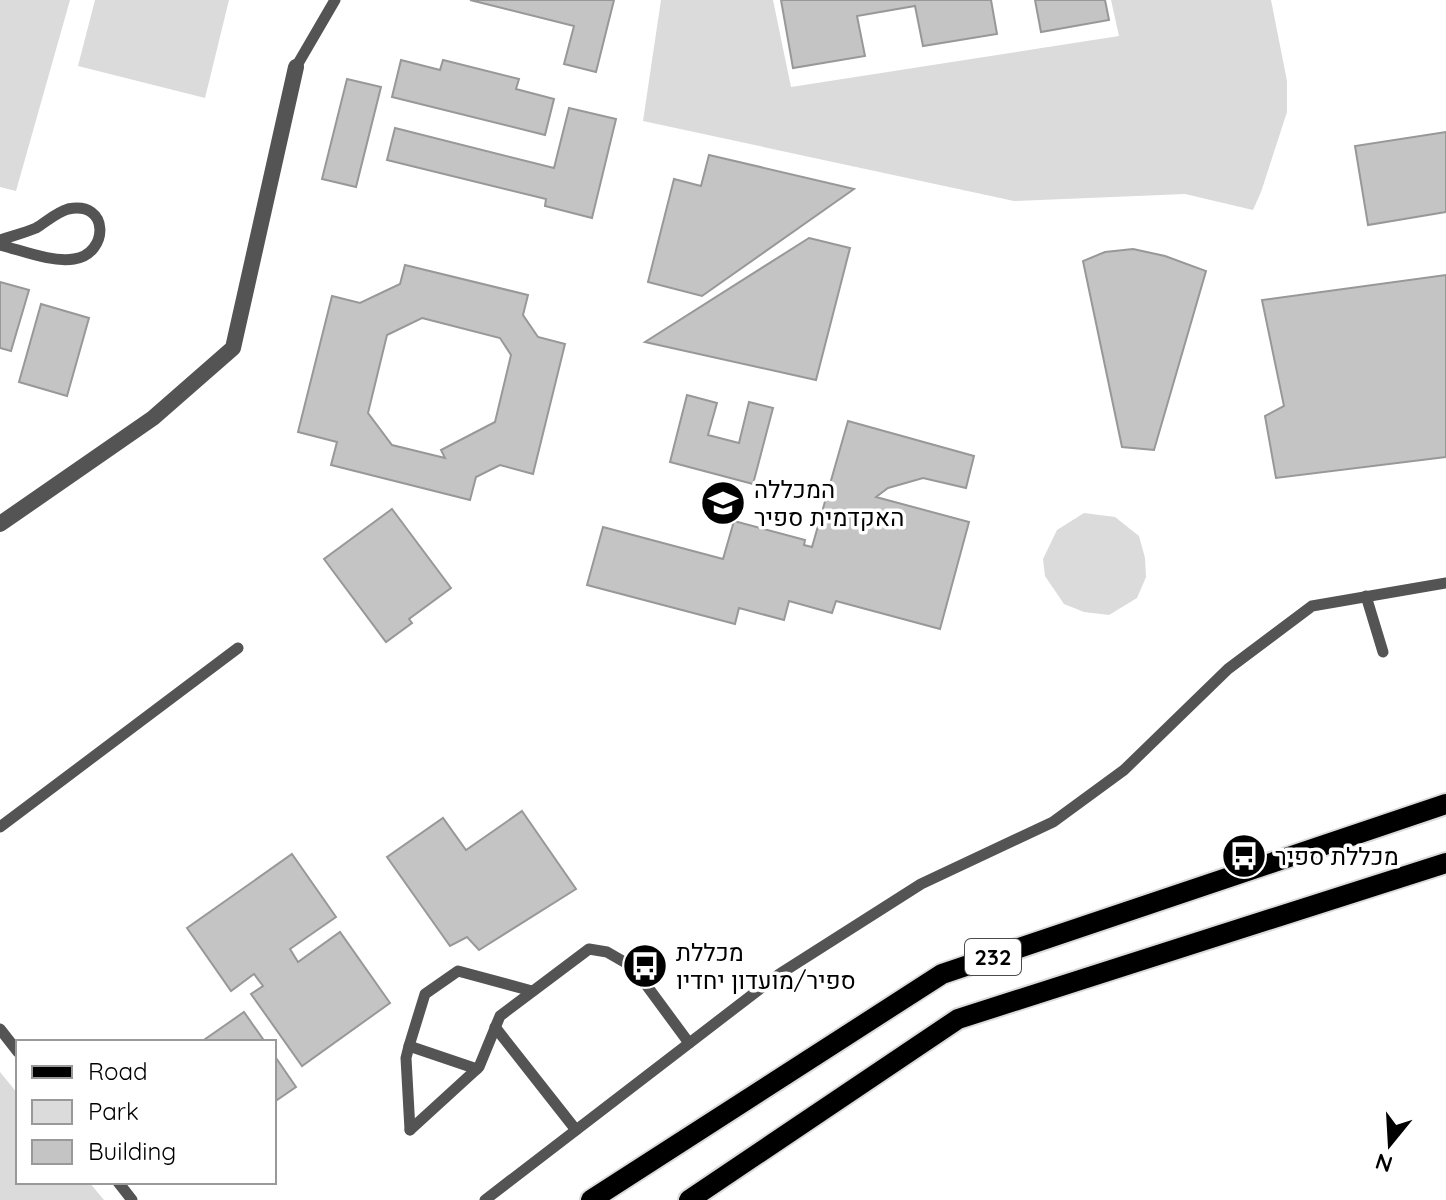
<svg xmlns="http://www.w3.org/2000/svg" width="1446" height="1200" viewBox="0 0 1446 1200" font-family="Quicksand,Heebo,sans-serif">
	<style>
		.green { fill: #dbdbdb }
		.building { fill: #c4c4c4; stroke: #989898; stroke-width: 2; fill-rule: evenodd }
		.lines { fill: none; stroke-linecap: round; stroke-linejoin: round }
		.primary-casing { stroke: #dbdbdb; stroke-width: 24 }
		.lane { stroke: #545454; stroke-width: 11 }
		.street { stroke: #545454; stroke-width: 16 }
		.primary { stroke: #000; stroke-width: 20 }
		.labels { text-anchor: middle; dominant-baseline: central; stroke-width: 7; stroke-linejoin: round; paint-order: stroke }
		.shield { fill: #fff; stroke: #4c4c4c; stroke-width: 2 }
		.shield-label { font-size: 22px; font-weight: bold; fill: #000 }
		.poi-label { font-size: 24px; fill: #000; stroke: #fff; text-anchor: start }
	</style>
	<rect width="100%" height="100%" fill="#fff"/>
	<g class="green">
		<polygon points="0,0 70,0 16,191 0,187"/>
		<polygon points="95,0 229,0 205,98 78,66"/>
		<polygon points="661,0 773,0 791,87 1119,36 1111,0 1271,0 1287,81 1287,112 1261,192 1253,210 1185,194 1014,201 643,121"/>
		<polygon points="1084,513 1115,517 1139,536 1145,558 1146,577 1137,598 1109,615 1084,612 1064,604 1045,576 1043,559 1057,530"/>
		<polygon points="0,1072 18,1094 18,1182 89,1182 104,1200 0,1200"/>
	</g>
	<g class="building">
		<polygon points="470,0 614,0 596,72 564,64 574,26"/>
		<polygon points="781,0 991,0 997,34 923,46 915,6 857,16 865,56 793,68"/>
		<polygon points="1035,0 1105,0 1109,20 1041,32"/>
		<polygon points="401,60 440,70 443,60 519,79 516,89 554,99 545,135 392,97"/>
		<polygon points="347,79 381,87 356,187 322,179"/>
		<polygon points="569,108 616,119 592,218 545,206 546,199 387,160 395,128 554,168"/>
		<polygon points="1446,132 1446,212 1368,225 1355,146"/>
		<polygon points="709,155 854,189 702,296 648,282 674,179 701,186"/>
		<polygon points="809,238 850,248 816,380 645,342"/>
		<polygon points="1133,249 1165,256 1206,271 1154,450 1122,447 1083,261 1105,252"/>
		<path d="M405 265 528 295 523 315 538 337 565 344 533 474 500 465 476 477 470 500 331 465 337 442 298 432 332 296 360 303 400 284ZM422 318 500 338 511 355 495 422 441 450 445 458 392 445 368 413 387 335Z"/>
		<polygon points="1446,275 1446,457 1276,478 1265,416 1284,406 1262,300"/>
		<polygon points="0,282 29,290 11,351 0,348"/>
		<polygon points="41,304 89,318 67,396 19,382"/>
		<polygon points="687,395 717,403 708,435 739,443 749,402 773,408 753,484 670,462"/>
		<polygon points="848,421 974,456 966,488 923,478 888,488 876,497 969,522 940,629 836,601 832,613 789,601 784,620 739,608 735,624 587,585 603,527 723,559 734,521 805,540 804,545 812,547"/>
		<polygon points="392,509 451,588 409,619 412,623 386,642 324,559"/>
		<polygon points="522,811 576,889 479,950 467,937 450,946 387,857 443,818 466,850"/>
		<polygon points="292,854 336,917 290,949 298,962 340,932 390,1003 302,1066 251,994 263,986 254,974 231,991 187,928"/>
		<polygon points="244,1012 265,1042 201,1042"/>
		<polygon points="274,1055 296,1087 274,1102"/>
	</g>
	<g class="lines">
		<g class="primary-casing">
			<g id="primary">
				<polyline points="591,1200 942,974 1446,804"/>
				<polyline points="689,1200 958,1019 1446,863"/>
			</g>
		</g>
		<g class="lane">
			<polyline points="296,67 335,0"/>
			<path d="M0 240C12 236 24 233 36 228 46 222 57 212 68 209 110 200 109 254 74 259 52 263 21 250 0 245"/>
			<polyline points="1366,596 1383,652"/>
			<polyline points="0,827 238,648"/>
			<polyline points="495,1027 576,1130"/>
			<polyline points="0,1029 18,1052"/>
			<polyline points="409,1046 477,1069"/>
			<polyline points="410,1130 479,1067 500,1016 589,949 607,952 633,967 689,1043"/>
			<polyline points="410,1130 406,1058 409,1046 425,994 458,971 532,991"/>
			<polyline points="118,1182 132,1200"/>
			<polyline points="485,1200 778,975 921,884 1053,822 1124,770 1228,669 1312,606 1446,583"/>
		</g>
		<polyline class="street" points="0,524 153,418 233,348 296,67"/>
		<use href="#primary" class="primary"/>
	</g>
	<defs>
		<g id="university-disc" transform="scale(2.3)"><circle r="9.5" fill="#000" stroke="#fff"/><path d="M0-5L7-2L0 1L-7-2ZM-4 1L0 2.5L4 1V4Q0 6-4 4Z" fill="#fff"/></g>
		<g id="bus-disc" transform="scale(2.3)"><circle r="9.5" fill="#000" stroke="#fff"/><path d="M-5-6H5V4H4V6H2V4H-2V6H-4V4H-5ZM-3.5-4V0h7V-4ZM-3.5 1.2v1.5H-2V1.2ZM2 1.2v1.5H3.5V1.2Z" fill="#fff"/></g>
	</defs>
	<g fill-rule="evenodd">
		<use href="#university-disc" x="723" y="503"/>
		<use href="#bus-disc" x="1244" y="856"/>
		<use href="#bus-disc" x="645" y="966"/>
	</g>
	<g class="labels">
		<rect class="shield" x="965" y="939" width="56" height="36" rx="6"/>
		<g class="shield-label">
			<text x="993" y="957">232</text>
		</g>
		<g class="poi-label">
			<text x="754" y="489">המכללה<tspan x="754" dy="28">האקדמית ספיר</tspan></text>
			<text x="1275" y="856">מכללת ספיר</text>
			<text x="676" y="952">מכללת<tspan x="676" dy="28">ספיר/מועדון יחדיו</tspan></text>
		</g>
	</g>
	<rect x="16" y="1040" width="260" height="144" fill="#ffffff" stroke="#999999" stroke-width="2"/>
	<rect x="32" y="1066" width="40" height="12" fill="#000000" stroke="#999999" stroke-width="2"/>
	<text x="88" y="1080" font-size="24" fill="#000000">Road</text>
	<rect x="32" y="1100" width="40" height="24" fill="#dbdbdb" stroke="#999999" stroke-width="2"/>
	<text x="88" y="1120" font-size="24" fill="#000000">Park</text>
	<rect x="32" y="1140" width="40" height="24" fill="#c4c4c4" stroke="#999999" stroke-width="2"/>
	<text x="88" y="1160" font-size="24" fill="#000000">Building</text>
	<g transform="translate(1390 1144) rotate(198)" stroke="#ffffff" stroke-width="6" paint-order="stroke">
	<path d="M0-6L14 30L0 20L-14 30Z" fill="#000000"/>
	<text y="-12" font-size="22" font-weight="bold" text-anchor="middle" fill="#000000">N</text>
	</g>
</svg>
